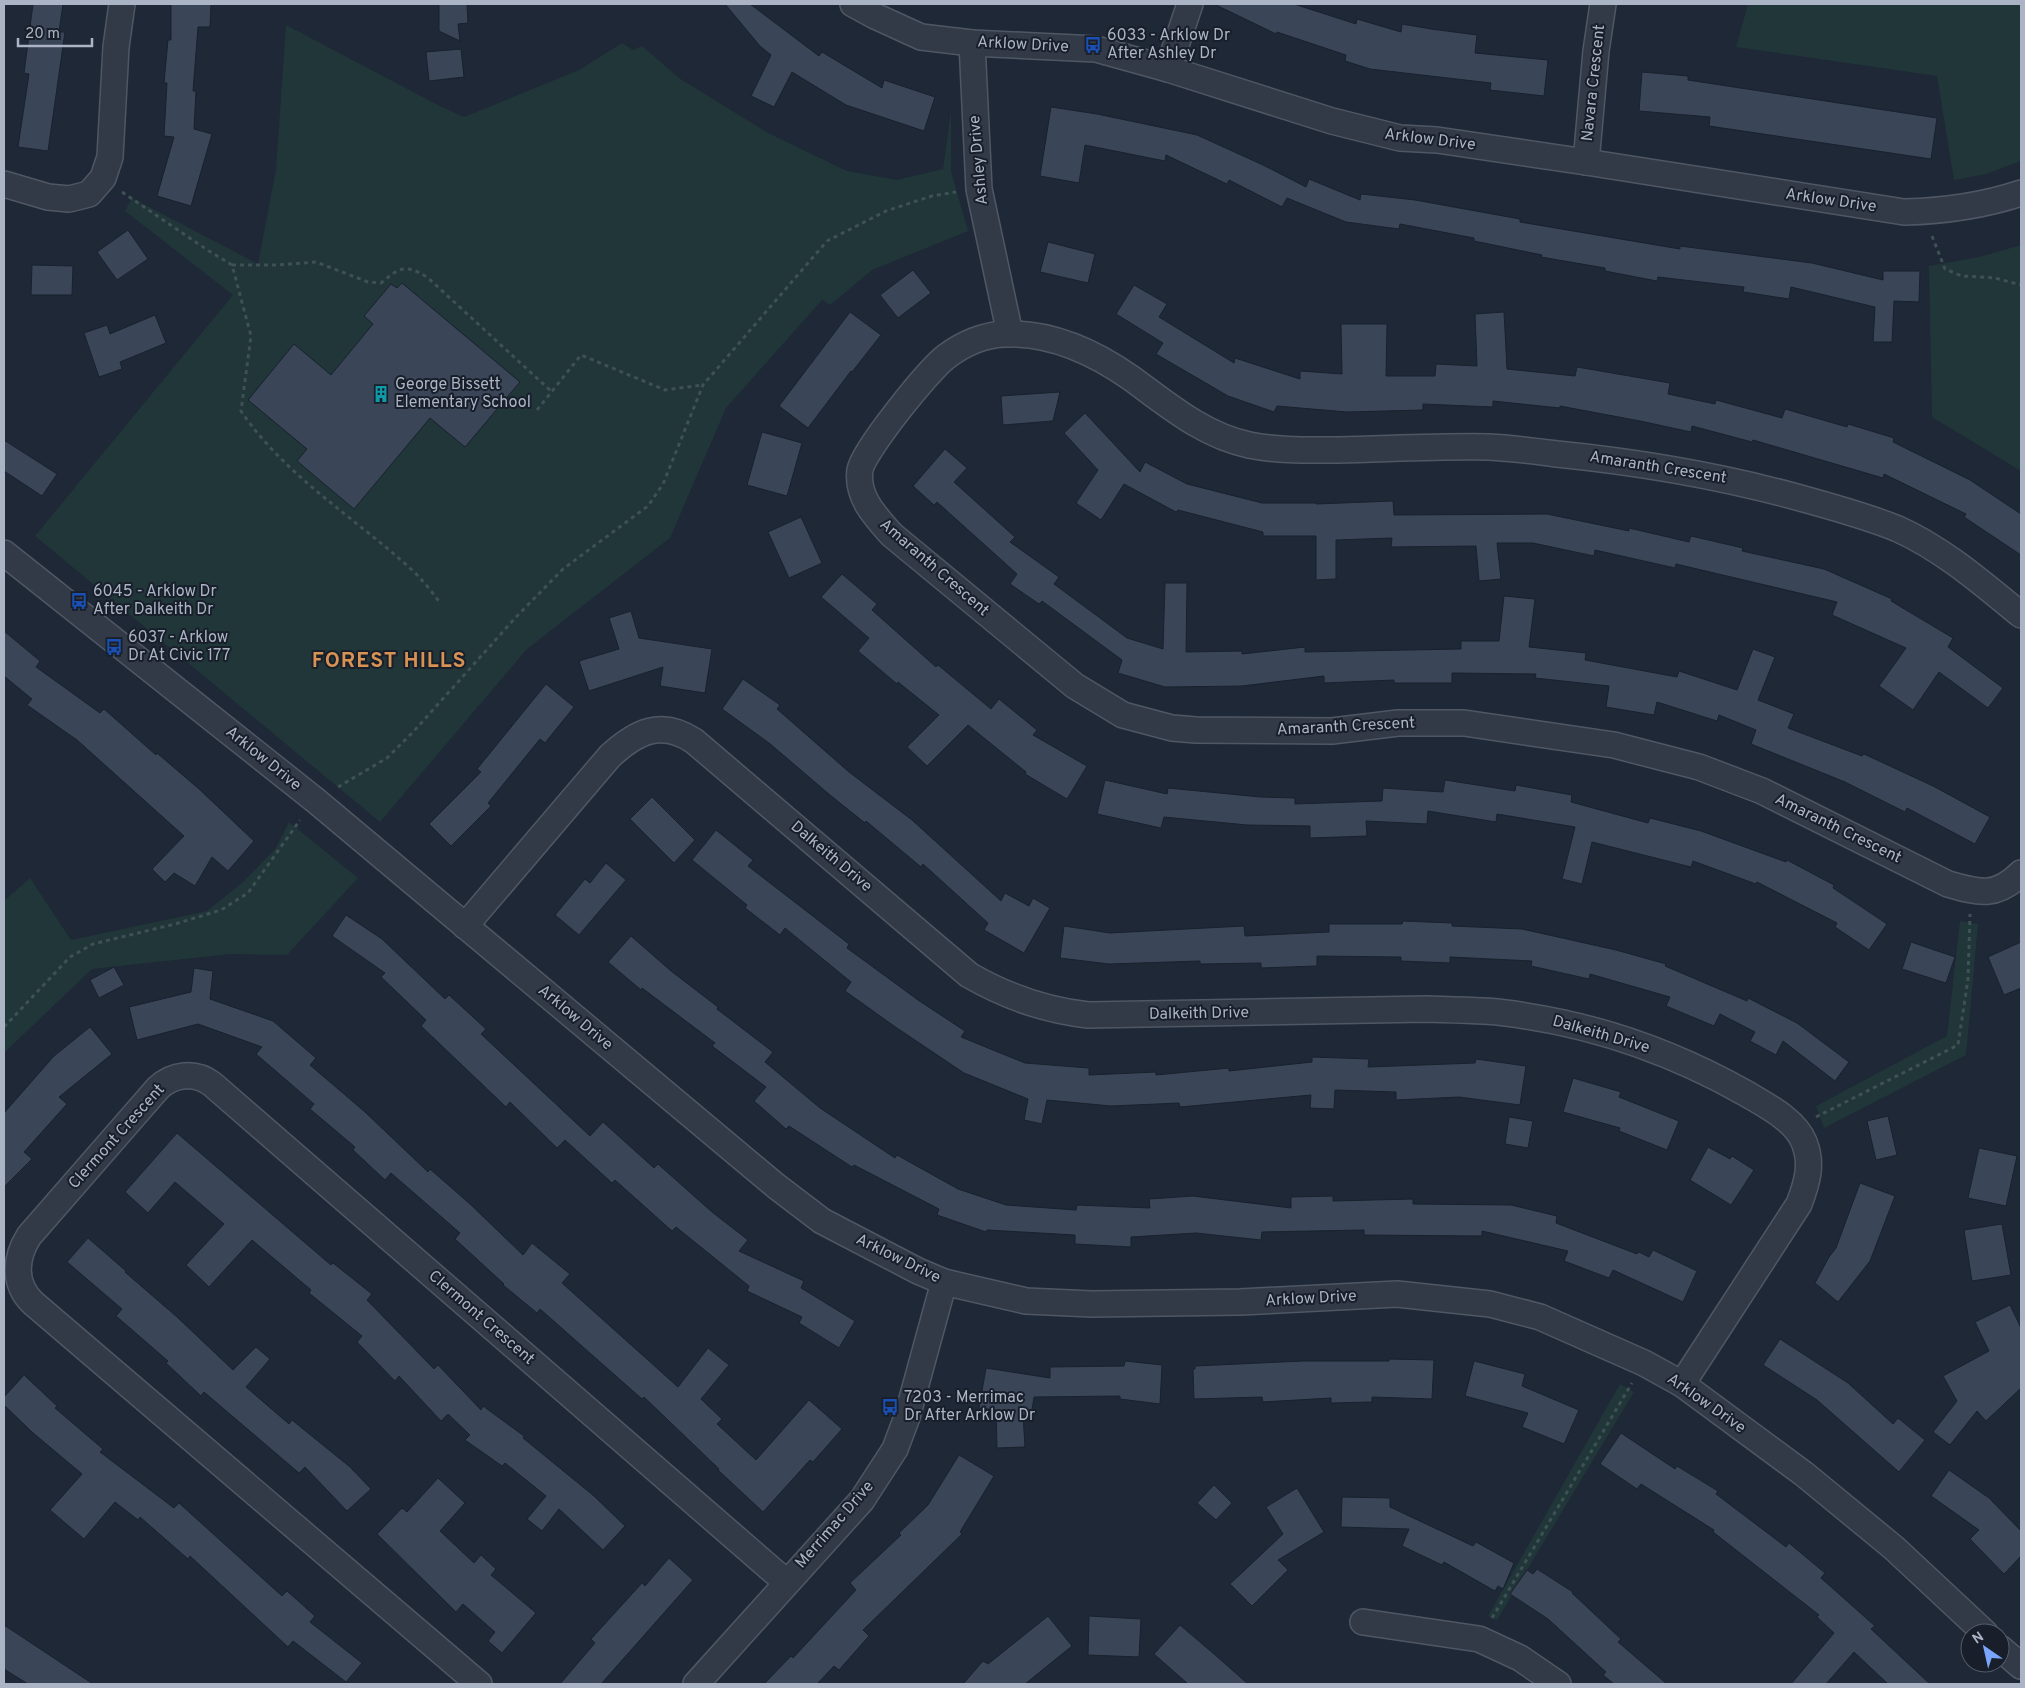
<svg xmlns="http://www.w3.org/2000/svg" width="2025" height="1688" viewBox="0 0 2025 1688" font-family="Overpass,sans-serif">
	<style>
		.green { fill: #213639 }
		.building { fill: #3a4557; stroke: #19212d }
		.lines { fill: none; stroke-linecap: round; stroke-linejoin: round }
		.minor-casing { stroke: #4f5765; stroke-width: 28 }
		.path { stroke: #3e5155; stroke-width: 3; stroke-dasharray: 4 4; stroke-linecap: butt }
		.minor { stroke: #323a47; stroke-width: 25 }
		.labels { text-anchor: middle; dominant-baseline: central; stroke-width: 4; stroke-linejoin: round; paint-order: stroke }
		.poi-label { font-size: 16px; fill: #abb4c4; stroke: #181f2b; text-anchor: start }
		.street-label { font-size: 16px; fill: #abb4c4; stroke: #181f2b }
		.district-label { font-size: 21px; font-weight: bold; letter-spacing: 1px; fill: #d79254; stroke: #181f2b }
	</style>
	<rect width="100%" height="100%" fill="#1e2836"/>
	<g class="green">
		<polygon points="1748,4 2021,4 2021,161 1986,174 1954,180 1937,76 1736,47"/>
		<polygon points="286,25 440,106 464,117 579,70 622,43 633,50 642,46 679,78 768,133 847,171 897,180 943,169 951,111 951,171 968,231 872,270 830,305 822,300 726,408 670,538 527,649 380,822 35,536 233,295 125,211 132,198 258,264 276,169"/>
		<polygon points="2021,245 2021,471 1932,417 1929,266 1979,257"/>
		<polygon points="289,822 358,878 287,955 230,954 92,969 4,1053 4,901 30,878 71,940 207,911 243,882 276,848"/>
		<polygon points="1960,921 1978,924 1966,1055 1824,1128 1816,1106 1947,1036"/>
		<polygon points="1620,1384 1634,1392 1497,1620 1488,1616"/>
	</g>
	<g class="building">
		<polygon points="33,4 63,4 59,32 65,32 48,151 18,147 29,74 24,73"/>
		<polygon points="171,4 211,4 210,27 198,27 193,91 196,91 194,129 212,134 191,206 157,196 174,137 164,136 167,83 164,83 168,40 171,40"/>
		<polygon points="439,4 467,4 468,23 458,24 460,41 439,31"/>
		<polygon points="725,4 750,4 819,56 822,52 882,88 884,80 935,97 924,131 846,105 792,72 774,107 751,96 771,55 760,46"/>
		<polygon points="1214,4 1294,4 1356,24 1357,19 1401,32 1402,24 1431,29 1477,35 1475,53 1548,60 1544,96 1490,90 1491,83 1370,69 1345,61 1346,55 1277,32 1276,34"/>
		<polygon points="461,49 464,77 429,81 426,52"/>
		<polygon points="1642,72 1688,76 1688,80 1937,118 1931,159 1709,126 1710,117 1639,111"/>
		<polygon points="1051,107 1097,114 1197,135 1263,165 1306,187 1309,179 1360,200 1361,194 1415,200 1520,219 1520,222 1680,249 1680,246 1812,263 1883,280 1883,271 1920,271 1919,302 1894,301 1892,342 1873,342 1875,307 1791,287 1789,299 1743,292 1744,287 1658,277 1657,281 1605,271 1605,268 1541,257 1542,255 1474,241 1474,238 1400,224 1399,229 1346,222 1287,198 1282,207 1229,180 1227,184 1166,155 1165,161 1085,145 1079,183 1040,176"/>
		<polygon points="128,230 148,259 117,280 97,252"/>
		<polygon points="1048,242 1095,254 1088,283 1040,272"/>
		<polygon points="32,265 73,266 72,295 31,295"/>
		<polygon points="913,270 931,293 898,318 880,295"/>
		<polygon points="402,283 520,382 465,447 430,418 354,509 297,461 307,449 248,400 294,344 331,375 373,324 364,316 391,284 397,288"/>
		<polygon points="1134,285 1167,304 1159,317 1234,363 1235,358 1300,379 1300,371 1342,374 1341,324 1387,324 1386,376 1435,376 1436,364 1477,366 1475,314 1504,312 1507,369 1575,376 1577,367 1670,383 1668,394 1715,404 1716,400 1782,418 1785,409 1847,427 1848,424 1894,438 1893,442 1970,480 2021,514 2021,555 1964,517 1966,514 1884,474 1883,478 1753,440 1752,442 1692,426 1691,432 1640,421 1560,406 1560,408 1493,401 1493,407 1423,404 1423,410 1347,412 1277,406 1274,412 1228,396 1156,354 1163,343 1116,314"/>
		<polygon points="850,312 881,335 852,372 851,371 808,428 779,406"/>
		<polygon points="155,315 166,343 120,362 122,369 99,377 84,333 107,325 110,334"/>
		<polygon points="1060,392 1053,421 1003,425 1001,396"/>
		<polygon points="1085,413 1140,472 1145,462 1187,484 1262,503 1316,503 1316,504 1393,501 1394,515 1547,514 1629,531 1629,528 1689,542 1691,536 1743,548 1742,551 1824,569 1892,599 1891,601 1953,638 1948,647 2003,688 1988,708 1939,672 1913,710 1879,686 1906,648 1832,615 1837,602 1676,564 1675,568 1595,550 1594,556 1533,543 1497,543 1501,579 1479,581 1476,546 1391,547 1392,538 1336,540 1336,579 1316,580 1316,536 1263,536 1263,532 1178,510 1176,512 1124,484 1101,520 1076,503 1098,470 1064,433"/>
		<polygon points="762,432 802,443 787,496 747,485"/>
		<polygon points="4,440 57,474 42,496 4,471"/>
		<polygon points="945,449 967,468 954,482 1015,537 1010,542 1059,577 1054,584 1127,638 1163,649 1165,583 1187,583 1186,652 1242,651 1242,654 1305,647 1305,652 1461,649 1461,641 1499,641 1504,596 1535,599 1529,647 1586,653 1585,660 1677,677 1679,671 1737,690 1753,649 1775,657 1758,700 1794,714 1788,728 1862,756 1864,754 1933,786 1990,817 1975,844 1907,808 1905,812 1845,782 1751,744 1756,730 1719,715 1717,721 1657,702 1654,715 1606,707 1609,686 1535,678 1536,674 1452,673 1452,683 1394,683 1394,680 1324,683 1324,676 1242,686 1165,687 1118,673 1122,660 1042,601 1039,604 1010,584 1017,574 937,502 934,505 913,486"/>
		<polygon points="801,517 822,563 789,578 768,532"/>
		<polygon points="842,574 877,604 872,610 936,667 938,665 991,709 999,699 1037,730 1033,735 1087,766 1067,799 1025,774 1026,772 968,725 927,766 907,747 939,715 898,682 897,684 858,651 869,638 821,597"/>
		<polygon points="631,611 639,638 712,649 705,693 660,686 663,667 589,691 579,661 619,649 609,618"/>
		<polygon points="4,631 40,661 36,667 100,713 104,709 156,755 157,753 199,789 254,841 228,871 212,857 195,886 174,873 165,882 152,869 184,836 77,740 27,705 32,699 4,676"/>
		<polygon points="743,679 780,705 777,709 849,772 912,820 1001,901 1005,893 1029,906 1033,898 1050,908 1024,953 984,930 988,923 923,864 921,867 866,821 865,823 830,795 769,743 722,709"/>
		<polygon points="546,684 574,707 545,743 540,739 488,803 491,806 451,846 429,824 481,772 477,769"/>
		<polygon points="1105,780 1167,794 1168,788 1260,797 1295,798 1295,804 1382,801 1383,788 1443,792 1445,780 1515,791 1516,785 1572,795 1571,802 1648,823 1650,818 1701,831 1786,862 1787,860 1834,885 1833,888 1887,924 1869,950 1835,927 1837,923 1757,882 1756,884 1693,861 1691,867 1592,842 1582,884 1562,879 1575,827 1497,814 1496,822 1428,811 1427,824 1366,821 1367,836 1310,838 1310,826 1247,825 1164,817 1161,828 1097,814"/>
		<polygon points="652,797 695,840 674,863 630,819"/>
		<polygon points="716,830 753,860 748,866 849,944 847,948 918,1000 965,1031 961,1037 1025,1063 1089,1068 1089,1075 1156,1072 1156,1075 1229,1068 1229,1071 1312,1062 1312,1057 1369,1059 1368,1067 1475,1063 1476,1059 1526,1066 1520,1105 1459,1097 1396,1100 1396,1092 1335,1090 1334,1109 1310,1108 1311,1095 1180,1107 1179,1103 1111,1106 1047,1100 1042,1124 1024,1120 1028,1099 964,1073 894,1026 845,991 851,982 785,928 780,935 745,908 747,905 692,860"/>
		<polygon points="606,863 626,880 579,935 555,915 585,879 590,883"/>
		<polygon points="346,915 382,939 445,999 449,995 486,1029 481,1034 590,1136 603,1122 654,1168 658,1164 712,1212 748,1240 739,1251 804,1281 801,1288 855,1321 839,1348 799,1323 802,1317 747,1291 749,1286 676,1227 672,1231 615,1180 612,1183 565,1140 557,1148 510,1102 506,1107 421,1026 426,1020 381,977 385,973 332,936"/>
		<polygon points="1403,921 1452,923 1452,926 1522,929 1616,950 1666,964 1665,966 1747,1001 1748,998 1797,1023 1849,1062 1835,1081 1783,1041 1776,1055 1750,1041 1755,1032 1720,1014 1714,1026 1666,1006 1670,997 1590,974 1589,979 1531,966 1532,961 1450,957 1450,963 1401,961 1401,957 1317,956 1317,966 1261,968 1261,963 1200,964 1200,961 1109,964 1060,958 1064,926 1110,933 1244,926 1245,936 1329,932 1329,924 1402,924"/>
		<polygon points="631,936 671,971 718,1007 717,1009 773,1052 765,1062 820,1108 895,1158 897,1155 958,1189 1006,1205 1076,1210 1077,1205 1150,1208 1149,1199 1193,1196 1291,1208 1291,1197 1333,1196 1333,1201 1413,1199 1413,1204 1511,1205 1557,1216 1556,1223 1637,1254 1639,1252 1649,1257 1653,1250 1697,1271 1683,1302 1613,1270 1609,1278 1564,1261 1568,1251 1482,1231 1482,1236 1364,1235 1364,1230 1262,1232 1261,1240 1196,1233 1131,1237 1131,1247 1075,1244 1075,1235 987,1230 986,1232 937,1215 939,1209 854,1165 852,1167 789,1126 786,1129 754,1101 766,1087 712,1046 715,1043 642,988 641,990 608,962"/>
		<polygon points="1911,942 1955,957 1946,983 1902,969"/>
		<polygon points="2021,942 2021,988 2004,995 1988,957"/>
		<polygon points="114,967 124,985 99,998 90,980"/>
		<polygon points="194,968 213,971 210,999 273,1021 316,1058 310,1065 365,1112 428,1172 430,1169 470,1204 523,1255 532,1243 570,1274 562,1283 678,1387 708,1348 729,1365 701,1399 722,1419 717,1424 756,1460 809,1400 842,1429 813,1462 810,1460 763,1512 718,1470 719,1469 644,1397 642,1399 540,1309 537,1313 503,1285 504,1284 455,1239 460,1233 391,1173 385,1180 353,1150 355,1147 310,1109 314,1104 256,1054 262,1047 198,1024 137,1040 129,1007 191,992"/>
		<polygon points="90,1027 112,1054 59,1097 67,1104 24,1152 32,1159 4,1187 4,1113 54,1056"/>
		<polygon points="1573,1078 1621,1092 1619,1097 1679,1121 1667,1150 1619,1131 1620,1128 1563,1112"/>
		<polygon points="1888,1116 1897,1155 1876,1160 1867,1121"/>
		<polygon points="1509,1117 1533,1121 1528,1148 1505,1144"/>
		<polygon points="177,1133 331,1265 333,1263 372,1294 367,1300 434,1369 438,1365 481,1410 483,1406 524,1436 523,1438 594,1496 625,1526 603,1550 559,1509 542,1531 527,1519 546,1496 505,1463 502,1466 465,1440 470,1435 448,1414 441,1421 399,1376 395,1381 357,1342 362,1336 309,1293 311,1290 252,1240 209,1287 186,1265 224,1224 175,1182 148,1213 125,1192"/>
		<polygon points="1708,1147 1730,1159 1732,1156 1754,1170 1731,1205 1690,1180"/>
		<polygon points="1979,1148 2017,1156 2006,1206 1968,1198"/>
		<polygon points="1860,1183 1895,1196 1870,1261 1838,1302 1815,1283 1829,1257 1836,1248"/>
		<polygon points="2002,1224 2011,1275 1972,1281 1964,1230"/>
		<polygon points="88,1238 126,1271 125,1272 177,1317 233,1370 256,1347 270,1359 246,1387 289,1424 292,1420 350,1467 371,1489 347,1511 305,1467 299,1473 204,1392 201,1396 166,1363 168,1361 116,1316 122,1309 67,1262"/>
		<polygon points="2010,1305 2021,1328 2021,1388 1986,1421 1977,1411 1950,1445 1933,1432 1957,1401 1943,1376 1989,1351 1975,1322"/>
		<polygon points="1780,1339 1848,1383 1893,1424 1898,1418 1925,1440 1899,1472 1817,1400 1763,1365"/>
		<polygon points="1389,1359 1434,1360 1432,1399 1372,1397 1372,1402 1331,1403 1331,1398 1263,1402 1262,1397 1194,1399 1193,1369 1195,1369 1195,1366 1303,1361 1389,1361"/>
		<polygon points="1125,1361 1162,1365 1160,1404 1120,1399 1120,1396 1034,1397 1031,1416 1023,1415 1025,1447 997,1448 996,1410 979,1408 986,1368 1050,1378 1050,1367 1124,1366"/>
		<polygon points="1474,1361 1525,1374 1522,1386 1579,1410 1564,1444 1522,1427 1528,1413 1465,1396"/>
		<polygon points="24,1375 57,1406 55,1408 103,1449 100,1452 174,1508 179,1503 282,1596 287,1591 315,1616 310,1622 362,1663 346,1682 293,1641 288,1647 190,1556 188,1559 140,1517 138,1520 115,1502 84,1539 50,1510 82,1474 32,1432 4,1405 4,1397"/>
		<polygon points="1621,1433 1675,1469 1677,1466 1718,1491 1716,1494 1786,1547 1789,1543 1825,1573 1821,1578 1875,1626 1871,1629 1930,1684 1888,1684 1854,1652 1826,1684 1791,1684 1834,1633 1817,1617 1819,1615 1713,1532 1714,1530 1641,1484 1637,1489 1600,1464"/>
		<polygon points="959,1455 994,1476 960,1532 962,1534 863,1630 869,1636 839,1670 834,1666 817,1684 764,1684 791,1656 793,1658 856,1590 850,1583 901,1535 899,1533 928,1505"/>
		<polygon points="1949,1470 1989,1498 2021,1531 2021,1556 2004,1574 1970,1539 1979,1530 1931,1496"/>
		<polygon points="438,1478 465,1503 440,1531 474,1563 481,1555 496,1569 491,1575 536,1613 502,1653 488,1641 495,1632 463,1604 456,1612 377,1534 402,1508 407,1512"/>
		<polygon points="1214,1485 1232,1503 1216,1520 1197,1503"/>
		<polygon points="1297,1488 1324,1532 1278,1560 1288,1570 1252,1606 1230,1584 1283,1534 1266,1507"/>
		<polygon points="1342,1497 1390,1498 1390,1507 1473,1546 1476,1542 1514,1563 1503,1589 1498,1586 1495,1591 1444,1562 1442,1565 1402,1546 1409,1529 1341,1527"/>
		<polygon points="669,1558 693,1580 601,1684 560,1684 595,1643 591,1639 642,1583 645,1586"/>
		<polygon points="1537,1569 1573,1592 1572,1593 1621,1639 1618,1642 1667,1684 1614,1684 1603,1675 1606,1672 1548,1619 1510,1594 1527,1570 1533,1574"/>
		<polygon points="1048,1616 1072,1646 1025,1684 963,1684 983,1661 988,1664"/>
		<polygon points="1089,1616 1141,1619 1139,1657 1088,1655"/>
		<polygon points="4,1625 93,1684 28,1684 4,1669"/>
		<polygon points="1180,1625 1214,1654 1248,1684 1188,1684 1154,1654"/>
	</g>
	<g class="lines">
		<g class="minor-casing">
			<g id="minor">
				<path d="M853 4 875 16 921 37 972 43 1096 49 1168 69 1332 121 1400 138 1437 140 1586 162 1904 212C1945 211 1982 206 2021 193"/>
				<polyline points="972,43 979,189 1010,334"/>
				<polyline points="1168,69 1190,4"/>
				<polyline points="1586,162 1596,51 1603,4"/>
				<polyline points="4,184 48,197 69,199 89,194 103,178 110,157 116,47 122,4"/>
				<polyline points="4,553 315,800 776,1186 822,1221 918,1271 944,1282 1026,1301 1092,1304 1240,1302 1397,1294 1490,1304 1540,1317 1644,1363 1682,1384 1804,1474 1894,1548 1985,1633"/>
				<path d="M2021 615C1983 584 1943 549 1898 529 1864 515 1828 506 1793 496 1715 475 1637 462 1557 454 1534 451 1511 448 1489 447 1439 446 1388 449 1338 450 1309 450 1278 451 1249 445 1203 435 1168 405 1131 378 1094 352 1049 332 1004 334 984 335 963 344 947 356 930 368 863 451 860 470 856 497 876 517 892 535L1075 686 1123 715 1172 728 1196 730 1332 731 1398 723H1464L1614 745 1699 767 1762 791 1948 884C1979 893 1996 898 2021 873"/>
				<path d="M465 926 610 756C636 732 661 719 694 741L969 975C1007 997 1044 1010 1088 1015L1427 1009C1460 1010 1494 1010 1526 1016 1604 1028 1678 1055 1747 1094 1767 1106 1795 1120 1804 1142 1813 1164 1807 1183 1799 1204L1682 1384"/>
				<polyline points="1363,1622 1479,1639 1520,1658 1558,1684"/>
				<polyline points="2000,1648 2021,1666"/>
				<path d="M479 1684 33 1303C13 1284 15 1258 29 1236L158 1088C173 1074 195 1071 212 1084L786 1582"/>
				<polyline points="696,1684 862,1500 895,1449 907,1417 944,1282"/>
			</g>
		</g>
		<g class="path">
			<path d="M122 192 209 251 232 265 251 336 241 411C285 476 354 517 411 569 422 579 432 592 441 604"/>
			<polyline points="1932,236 1945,269 1962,276 1995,278 2021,285"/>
			<path d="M232 265H277L316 262 368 282 381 283C400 267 405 264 427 277L552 392"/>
			<polyline points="537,410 581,355 665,390 702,385"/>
			<polyline points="338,787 387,758 414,731 517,616 563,569 648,506 663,484 703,385 827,241 886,211 932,196 956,192"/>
			<polyline points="4,1027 70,957 93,944 175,924 221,910 248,893 300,820"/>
			<polyline points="1816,1117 1958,1045 1968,979 1970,914"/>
			<polyline points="1492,1618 1632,1383"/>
		</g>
		<use href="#minor" class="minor"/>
	</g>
	<defs>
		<g id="bus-bare" transform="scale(1.35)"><path d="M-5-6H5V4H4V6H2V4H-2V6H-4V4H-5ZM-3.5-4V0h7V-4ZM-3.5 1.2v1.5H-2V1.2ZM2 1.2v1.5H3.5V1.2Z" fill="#1a4fb4" stroke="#181f2b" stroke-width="2.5" paint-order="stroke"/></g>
		<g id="building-bare" transform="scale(1.35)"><path d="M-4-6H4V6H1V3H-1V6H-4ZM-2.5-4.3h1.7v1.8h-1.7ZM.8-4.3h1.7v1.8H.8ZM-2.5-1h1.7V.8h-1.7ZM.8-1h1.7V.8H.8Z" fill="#0f9aa8" stroke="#181f2b" stroke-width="2.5" paint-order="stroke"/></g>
	</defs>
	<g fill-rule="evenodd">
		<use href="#bus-bare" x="1093" y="45"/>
		<use href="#building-bare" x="381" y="394"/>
		<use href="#bus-bare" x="79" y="601"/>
		<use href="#bus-bare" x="114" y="647"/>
		<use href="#bus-bare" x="890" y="1407"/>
	</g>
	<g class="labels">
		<g class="poi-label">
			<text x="1107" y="36">6033 - Arklow Dr<tspan x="1107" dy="18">After Ashley Dr</tspan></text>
			<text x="395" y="385">George Bissett<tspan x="395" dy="18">Elementary School</tspan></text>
			<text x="93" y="592">6045 - Arklow Dr<tspan x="93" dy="18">After Dalkeith Dr</tspan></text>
			<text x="128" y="638">6037 - Arklow<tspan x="128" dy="18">Dr At Civic 177</tspan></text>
			<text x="904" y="1398">7203 - Merrimac<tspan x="904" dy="18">Dr After Arklow Dr</tspan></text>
		</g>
		<g class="street-label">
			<text transform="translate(1023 45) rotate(3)">Arklow Drive</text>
			<text transform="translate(1594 83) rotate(-84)">Navara Crescent</text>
			<text transform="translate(1430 140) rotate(7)">Arklow Drive</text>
			<text transform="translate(979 160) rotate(-95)">Ashley Drive</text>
			<text transform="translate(1831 201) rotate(8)">Arklow Drive</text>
			<text transform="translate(1658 468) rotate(9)">Amaranth Crescent</text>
			<text transform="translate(934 568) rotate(41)">Amaranth Crescent</text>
			<text transform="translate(1346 727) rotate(-3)">Amaranth Crescent</text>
			<text transform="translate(263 759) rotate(39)">Arklow Drive</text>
			<text transform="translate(1838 829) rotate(26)">Amaranth Crescent</text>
			<text transform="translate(831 857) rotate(40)">Dalkeith Drive</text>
			<text transform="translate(1199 1014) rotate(-1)">Dalkeith Drive</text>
			<text transform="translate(575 1018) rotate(40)">Arklow Drive</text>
			<text transform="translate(1601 1035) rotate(16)">Dalkeith Drive</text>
			<text transform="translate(117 1137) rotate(-48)">Clermont Crescent</text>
			<text transform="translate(898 1259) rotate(26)">Arklow Drive</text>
			<text transform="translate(1311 1299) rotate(-3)">Arklow Drive</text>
			<text transform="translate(481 1318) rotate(41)">Clermont Crescent</text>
			<text transform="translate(1706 1404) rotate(35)">Arklow Drive</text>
			<text transform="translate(835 1525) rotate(-49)">Merrimac Drive</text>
		</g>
		<g class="district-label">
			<text x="389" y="661">FOREST HILLS</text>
		</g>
	</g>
	<rect width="2025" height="1688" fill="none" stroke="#abb4c4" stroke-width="10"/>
	<g transform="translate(1985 1648) rotate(326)"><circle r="24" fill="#181f2b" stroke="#535b68"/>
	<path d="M0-4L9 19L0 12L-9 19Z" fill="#79a6fc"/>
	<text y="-8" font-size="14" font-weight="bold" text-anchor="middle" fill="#abb4c4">N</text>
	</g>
	<path d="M18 38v8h74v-8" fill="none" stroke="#abb4c4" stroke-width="2.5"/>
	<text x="25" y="38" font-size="15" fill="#abb4c4" stroke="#181f2b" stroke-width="4" paint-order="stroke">20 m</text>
</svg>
